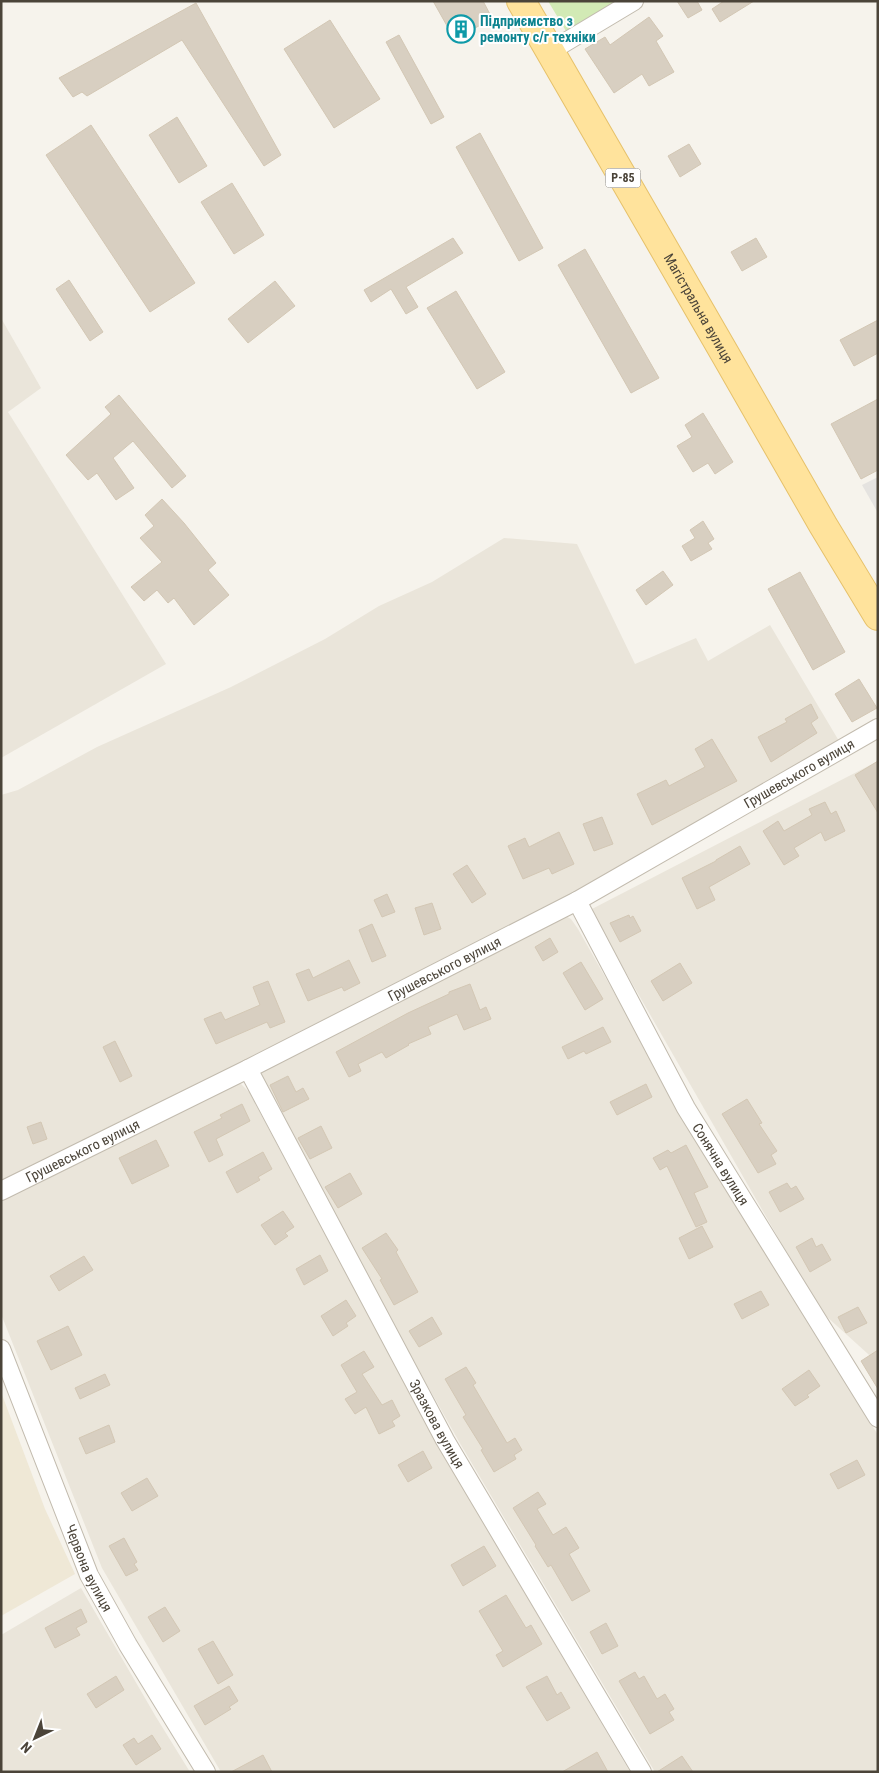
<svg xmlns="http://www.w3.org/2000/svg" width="879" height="1773" viewBox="0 0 879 1773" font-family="'Roboto Condensed',sans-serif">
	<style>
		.residential { fill: #eae5da }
		.education { fill: #efe8d6 }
		.green { fill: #d2eab5 }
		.parking { fill: #e5e3e0 }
		.building { fill: #d8cfc1; stroke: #d3c7b4 }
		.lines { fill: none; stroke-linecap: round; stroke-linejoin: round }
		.minor-casing { stroke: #c2bbae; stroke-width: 20 }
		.primary-casing { stroke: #e6c16a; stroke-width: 30 }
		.minor { stroke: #fff; stroke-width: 18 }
		.primary { stroke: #ffe39c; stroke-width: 28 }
		.labels { text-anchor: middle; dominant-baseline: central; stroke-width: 4; stroke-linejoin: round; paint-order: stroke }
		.shield { fill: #fff; stroke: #817c74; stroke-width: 1 }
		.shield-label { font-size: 12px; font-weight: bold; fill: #4b4439 }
		.culture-label { font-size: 14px; font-weight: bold; fill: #0d838f; stroke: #fff; text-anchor: start }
		.street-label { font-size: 14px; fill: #4b4439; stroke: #fff }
	</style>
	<rect width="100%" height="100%" fill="#f6f3ec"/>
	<g class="residential">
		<polygon points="1,318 41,388 8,412 166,664 1,758"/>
		<polygon points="504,538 577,544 635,664 696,638 708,661 770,625 839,741 573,896 1,1188 1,795 18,790 97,747 231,687 325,639 379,606 432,582"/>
		<polygon points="878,761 878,1363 826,1316 795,1267 590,910"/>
		<polygon points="562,914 571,919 578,929 723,1185 878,1435 878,1772 655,1772 461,1445 258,1085 258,1068"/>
		<polygon points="241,1084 249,1092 436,1442 630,1772 221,1772 102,1568 1,1314 1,1198 228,1085"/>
		<polygon points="81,1588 156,1717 190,1772 1,1772 1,1635"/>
	</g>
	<polygon class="education" points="1,1392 45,1509 75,1574 1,1616"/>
	<polygon class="green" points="548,1 616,1 566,31"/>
	<polygon class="parking" points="878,477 878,513 862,485"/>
	<g class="building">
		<polygon points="433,1 483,1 492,18 455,40"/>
		<polygon points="677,1 697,1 702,10 688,18"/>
		<polygon points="724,1 754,1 720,22 712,9"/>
		<polygon points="196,3 281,155 264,166 182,40 87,96 82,92 73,97 59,78"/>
		<polygon points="649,17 663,36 656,41 674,72 649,86 642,74 614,93 585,49 605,37 610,45"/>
		<polygon points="330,20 380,99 334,128 284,49"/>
		<polygon points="399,35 444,117 431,124 386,42"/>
		<polygon points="177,117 207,166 179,183 149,135"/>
		<polygon points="91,125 195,283 150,312 46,155"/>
		<polygon points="480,133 543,248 519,261 456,147"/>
		<polygon points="689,144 701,164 680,177 668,156"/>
		<polygon points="232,183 264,235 234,254 201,202"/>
		<polygon points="453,238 463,253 406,287 418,307 406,314 391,289 371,302 364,290"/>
		<polygon points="756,238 767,257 742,271 731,252"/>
		<polygon points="585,249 659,378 631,393 558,265"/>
		<polygon points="69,280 103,332 90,341 56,289"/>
		<polygon points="275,281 295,306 248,343 228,319"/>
		<polygon points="456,291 505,372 477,389 427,308"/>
		<polygon points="878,320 878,353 854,366 840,340"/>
		<polygon points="119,395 186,476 172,488 133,441 113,458 134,488 116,500 97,473 88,480 66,455 111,414 105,407"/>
		<polygon points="878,399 878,470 861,479 831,424"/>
		<polygon points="703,413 733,462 715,474 708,463 693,472 677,446 692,437 685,425"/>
		<polygon points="162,499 184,523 216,563 208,570 229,595 194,625 174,598 168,603 157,590 144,601 131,587 162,562 140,538 154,526 145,515"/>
		<polygon points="703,521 714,539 708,543 712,549 691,561 682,546 695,538 690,530"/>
		<polygon points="663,571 673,585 646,605 636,590"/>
		<polygon points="800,572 845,652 813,670 768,589"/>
		<polygon points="859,679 877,708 852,722 835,694"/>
		<polygon points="811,704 818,718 811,723 817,733 771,762 758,737 787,722 785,719"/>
		<polygon points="712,739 737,781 652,825 637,794 666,780 669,786 705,767 695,749"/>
		<polygon points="878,761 878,813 855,775"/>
		<polygon points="825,802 831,814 836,811 845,831 825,841 821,832 794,848 799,856 784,865 763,831 778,821 784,831 812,815 809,809"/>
		<polygon points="602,817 613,844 594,851 583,824"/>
		<polygon points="559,832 574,864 552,874 549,868 523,879 508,846 525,838 529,847"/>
		<polygon points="740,846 750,864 709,887 715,900 697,909 682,878 716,861 716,860"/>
		<polygon points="467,865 486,894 472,903 453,874"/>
		<polygon points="387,894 395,912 382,917 374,900"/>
		<polygon points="432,903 441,929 424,935 415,908"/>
		<polygon points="629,915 630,918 633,916 641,931 620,942 610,923"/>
		<polygon points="372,924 386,956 372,962 359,930"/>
		<polygon points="550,938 558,952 543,961 535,947"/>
		<polygon points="349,960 360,983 344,991 342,987 308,1001 296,974 309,969 313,978"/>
		<polygon points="581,962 603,999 585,1010 563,973"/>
		<polygon points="680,963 692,983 663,1001 651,981"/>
		<polygon points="268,981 285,1022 270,1028 267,1022 216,1044 204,1019 221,1012 225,1020 260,1005 253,987"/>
		<polygon points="470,984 480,1010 486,1007 491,1019 464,1030 457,1014 428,1027 431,1034 408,1044 409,1045 386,1058 382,1052 358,1064 361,1071 349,1077 336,1052 408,1013 449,994 449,992"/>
		<polygon points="603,1027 611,1042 586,1054 584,1051 568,1059 562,1047"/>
		<polygon points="115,1041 132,1076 120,1082 103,1047"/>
		<polygon points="288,1076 296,1092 303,1088 309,1099 283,1112 270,1085"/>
		<polygon points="646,1084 652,1097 617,1115 610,1102"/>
		<polygon points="747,1099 762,1123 759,1124 777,1151 771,1155 776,1164 758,1173 722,1114"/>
		<polygon points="242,1104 250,1121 216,1139 223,1155 209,1162 194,1132 222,1118 220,1115"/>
		<polygon points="41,1122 47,1139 33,1144 27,1127"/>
		<polygon points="321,1126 332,1148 310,1159 298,1138"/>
		<polygon points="156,1140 169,1166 132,1184 119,1158"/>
		<polygon points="686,1145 708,1187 694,1193 707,1222 696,1227 667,1166 660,1170 653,1158 668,1150 671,1153"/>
		<polygon points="263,1152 272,1169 258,1177 260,1180 237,1193 226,1172"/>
		<polygon points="350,1173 362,1194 338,1208 325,1187"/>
		<polygon points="787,1183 791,1189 796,1186 804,1199 780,1212 769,1192"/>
		<polygon points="283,1211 294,1227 285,1233 288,1236 275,1245 261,1225"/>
		<polygon points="702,1226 713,1247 689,1259 679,1238"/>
		<polygon points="386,1233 398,1250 396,1252 418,1292 394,1305 380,1280 382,1279 362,1248"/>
		<polygon points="812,1238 816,1247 822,1244 831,1260 810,1272 796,1247"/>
		<polygon points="320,1255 328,1271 304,1285 296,1269"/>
		<polygon points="84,1256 93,1270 59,1291 50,1276"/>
		<polygon points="761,1291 769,1305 742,1319 734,1304"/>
		<polygon points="346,1300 356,1316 346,1323 348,1326 333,1336 321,1316"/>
		<polygon points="858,1307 867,1323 846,1333 838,1317"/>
		<polygon points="432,1317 442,1334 419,1347 409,1331"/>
		<polygon points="68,1326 82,1355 51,1370 37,1341"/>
		<polygon points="878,1350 878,1389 861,1361"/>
		<polygon points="364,1351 374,1367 362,1374 382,1405 392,1400 400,1416 392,1421 395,1426 379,1434 366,1407 355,1414 345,1399 357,1392 341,1365"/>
		<polygon points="466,1367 476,1383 473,1385 507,1443 515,1438 522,1450 514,1455 516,1459 494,1472 481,1450 483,1449 463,1417 466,1415 445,1379"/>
		<polygon points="809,1370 820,1386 807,1395 809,1397 795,1406 782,1389"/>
		<polygon points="105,1374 110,1385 80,1399 75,1388"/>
		<polygon points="109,1425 115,1442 86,1454 79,1438"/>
		<polygon points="423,1451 432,1468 408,1482 398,1465"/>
		<polygon points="857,1460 865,1475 838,1489 830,1474"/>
		<polygon points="147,1478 158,1496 132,1511 121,1493"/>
		<polygon points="538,1492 546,1504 537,1509 553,1535 566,1527 579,1548 569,1554 590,1591 572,1601 551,1565 548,1567 535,1546 536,1545 513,1508"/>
		<polygon points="124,1538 137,1562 134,1564 138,1570 126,1576 109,1546"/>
		<polygon points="484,1546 496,1566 463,1586 451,1565"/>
		<polygon points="506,1595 526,1628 531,1625 542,1644 503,1667 496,1655 503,1651 479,1611"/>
		<polygon points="165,1607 180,1631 163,1642 148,1617"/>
		<polygon points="81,1609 87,1622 76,1628 80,1635 55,1648 45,1628"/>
		<polygon points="606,1623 618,1646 602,1654 590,1632"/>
		<polygon points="213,1641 233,1675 218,1684 198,1649"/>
		<polygon points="635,1672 639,1679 644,1676 657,1699 665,1694 674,1709 669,1712 674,1720 650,1734 619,1681"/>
		<polygon points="116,1676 124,1690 96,1708 87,1694"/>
		<polygon points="547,1676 557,1695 561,1692 570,1708 547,1721 526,1687"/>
		<polygon points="229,1686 238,1701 229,1707 231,1709 205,1725 194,1706"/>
		<polygon points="152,1735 161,1749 136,1765 123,1745 134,1738 138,1744"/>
		<polygon points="597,1752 608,1772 562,1772"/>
		<polygon points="263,1755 272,1772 231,1772"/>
		<polygon points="682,1756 693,1772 657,1772"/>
	</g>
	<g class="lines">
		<g class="minor-casing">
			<g id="minor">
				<polyline points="549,52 634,1"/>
				<path id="s1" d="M577 901 686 1108 878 1418"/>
				<path id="s2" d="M248 1069 445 1440 642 1772"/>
				<path id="s3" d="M1 1191 248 1069 577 901 878 728"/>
				<path id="s4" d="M1 1349 89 1575 128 1645 206 1772"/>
			</g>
		</g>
		<g class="primary-casing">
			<g id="primary">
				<path id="s5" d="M521 1 725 354 823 525 878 616"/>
			</g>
		</g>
		<use href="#minor" class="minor"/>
		<use href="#primary" class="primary"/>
	</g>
	<defs>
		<g id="building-ring" transform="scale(1.4375)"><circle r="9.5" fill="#fff" stroke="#0f9aa8" stroke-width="1.5"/><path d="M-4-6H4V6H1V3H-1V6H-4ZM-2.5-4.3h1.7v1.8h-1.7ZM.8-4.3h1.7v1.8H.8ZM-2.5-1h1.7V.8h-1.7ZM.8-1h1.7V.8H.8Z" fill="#0f9aa8"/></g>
	</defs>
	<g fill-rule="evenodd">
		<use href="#building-ring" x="461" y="29"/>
	</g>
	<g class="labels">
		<rect class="shield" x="605.5" y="168.5" width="35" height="19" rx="4"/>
		<g class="shield-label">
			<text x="623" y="178">Р-85</text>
		</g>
		<g class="culture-label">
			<text x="480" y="21">Підприємство з<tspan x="480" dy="16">ремонту с/г техніки</tspan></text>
		</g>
		<g class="street-label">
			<text stroke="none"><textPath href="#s5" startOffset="355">Магістральна вулиця</textPath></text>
			<text stroke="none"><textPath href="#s3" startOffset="901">Грушевського вулиця</textPath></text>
			<text stroke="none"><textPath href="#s3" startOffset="496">Грушевського вулиця</textPath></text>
			<text stroke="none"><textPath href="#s3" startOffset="91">Грушевського вулиця</textPath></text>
			<text stroke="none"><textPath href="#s1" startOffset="300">Сонячна вулиця</textPath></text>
			<text stroke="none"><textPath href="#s2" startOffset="402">Зразкова вулиця</textPath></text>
			<text stroke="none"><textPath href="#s4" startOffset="236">Червона вулиця</textPath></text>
		</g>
	</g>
	<rect width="879" height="1773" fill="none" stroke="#4b4439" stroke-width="5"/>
	<g transform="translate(35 1738) rotate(223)" stroke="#ffffff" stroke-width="4" paint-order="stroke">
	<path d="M0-4L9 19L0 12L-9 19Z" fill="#4b4439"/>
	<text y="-8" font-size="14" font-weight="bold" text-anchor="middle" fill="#4b4439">N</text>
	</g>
</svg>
